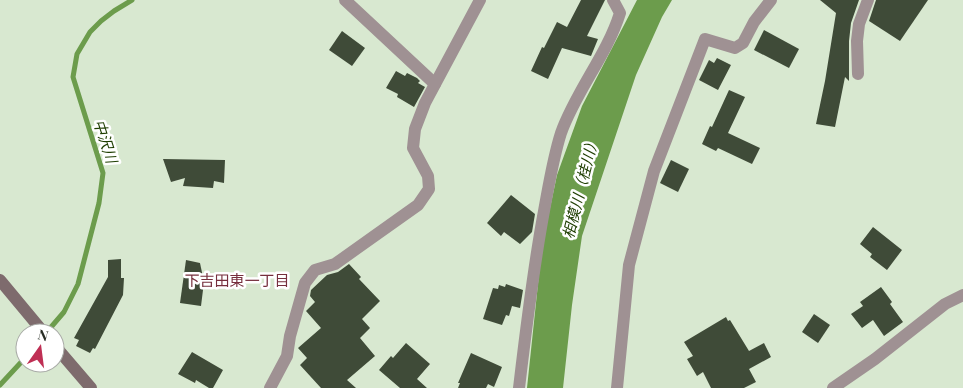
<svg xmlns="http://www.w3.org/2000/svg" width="963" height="388" viewBox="0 0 963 388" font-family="'Playfair Display','Noto Sans JP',serif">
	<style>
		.water { fill: #6c9c4c }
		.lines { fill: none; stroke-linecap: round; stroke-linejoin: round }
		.stream { stroke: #6c9c4c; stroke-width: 5 }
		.building { fill: #3f4b38 }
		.minor { stroke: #9f9193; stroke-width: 12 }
		.secondary { stroke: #7e6b6d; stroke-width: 12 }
		.labels { text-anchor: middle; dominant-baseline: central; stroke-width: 5; stroke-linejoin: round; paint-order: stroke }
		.water-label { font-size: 15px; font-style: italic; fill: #1e3d01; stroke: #fff }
		.neighbourhood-label { font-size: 15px; fill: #762f3d; stroke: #fff }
	</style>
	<rect width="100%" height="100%" fill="#d8e8d0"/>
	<polygon class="water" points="637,0 672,0 662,17 636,75 582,236 572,305 563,388 527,388 542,246 557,175 582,106"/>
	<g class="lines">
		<g class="stream">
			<polyline points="46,333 64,312 78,284 99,203 103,173 73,77 77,54 90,32 101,21 114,11 132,0"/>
			<polyline points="0,385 25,358"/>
		</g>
	</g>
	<g class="building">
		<polygon points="581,0 605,0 587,36 598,39 591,56 562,48 548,79 531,71 542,47 544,48 557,22 567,27"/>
		<polygon points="820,0 859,0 851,23 849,41 849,81 845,77 835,127 816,124 825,81 836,13"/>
		<polygon points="876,0 928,0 900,41 869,21"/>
		<polygon points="764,30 799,49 789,68 754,50"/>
		<polygon points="342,31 365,48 352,66 329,50"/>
		<polygon points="717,58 731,65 718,90 699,80 709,60 714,63"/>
		<polygon points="396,71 405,76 407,73 417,78 420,81 418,83 425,87 414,107 397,97 398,94 386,88"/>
		<polygon points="729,90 745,97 728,133 760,148 752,164 718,148 716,151 702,144 710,126 712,127"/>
		<polygon points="163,159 225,160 224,183 214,181 213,188 183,186 185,178 171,182"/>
		<polygon points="671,160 689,169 678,192 660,183"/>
		<polygon points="511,195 535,214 532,232 520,244 504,232 501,236 487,223"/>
		<polygon points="873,227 902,250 887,270 870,257 872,254 860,244"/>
		<polygon points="121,259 121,278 124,278 123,295 95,349 93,348 90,353 76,346 79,340 74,338 108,277 108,260"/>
		<polygon points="186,260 200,263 204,282 201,306 180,303"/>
		<polygon points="349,264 361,277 359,279 380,301 362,319 370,328 360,338 375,356 347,380 356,388 321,388 300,365 307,358 298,348 321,328 306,311 315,302 310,296 311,290 327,275 338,272"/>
		<polygon points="506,284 523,290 520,308 512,306 509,316 506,315 502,325 483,319 493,288 498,289 499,285 505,287"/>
		<polygon points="881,287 892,302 890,304 903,322 884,336 873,320 862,328 851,314 863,306 860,302"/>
		<polygon points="814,314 830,325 818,343 802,332"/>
		<polygon points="726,317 728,321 730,320 749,351 764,343 771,357 749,369 756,382 744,388 711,388 703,372 697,376 687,359 693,356 684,342"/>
		<polygon points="406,343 430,364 417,379 427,388 400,388 379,370 391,356 393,358"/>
		<polygon points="192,352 223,370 213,388 209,388 196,380 195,383 178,374"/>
		<polygon points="471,353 502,367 494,387 488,384 486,388 458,388 460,383 458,383"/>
	</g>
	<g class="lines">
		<g class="minor">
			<polyline points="345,0 435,84"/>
			<polyline points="858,74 857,41 859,24 868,0"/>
			<polyline points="270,388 287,356 290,336 305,283 315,270 335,264 418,205 429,189 428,176 413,148 415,129 425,103 480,0"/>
			<path d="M519 388C526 329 533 269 544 211 549 184 553 158 561 133 576 91 607 55 620 13L613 0"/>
			<polyline points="617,388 629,265 654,171 705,39 735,48 743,43 754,22 771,0"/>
			<polyline points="833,388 875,359 945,304 963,295"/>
		</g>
		<g class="secondary">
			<polyline points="0,280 44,333"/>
			<polyline points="55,346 91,388"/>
		</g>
	</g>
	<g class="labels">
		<g class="water-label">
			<text transform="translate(106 141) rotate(72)">中沢川</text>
			<text transform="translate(580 187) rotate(-76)">相模川（桂川）</text>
		</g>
		<g class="neighbourhood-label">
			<text x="237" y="280">下吉田東一丁目</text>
		</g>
	</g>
	<g transform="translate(40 348) rotate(14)"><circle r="24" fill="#ffffff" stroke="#a9aba7"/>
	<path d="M0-4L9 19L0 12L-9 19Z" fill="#bf2f54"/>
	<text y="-8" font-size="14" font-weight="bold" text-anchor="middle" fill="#282d24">N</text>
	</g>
</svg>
